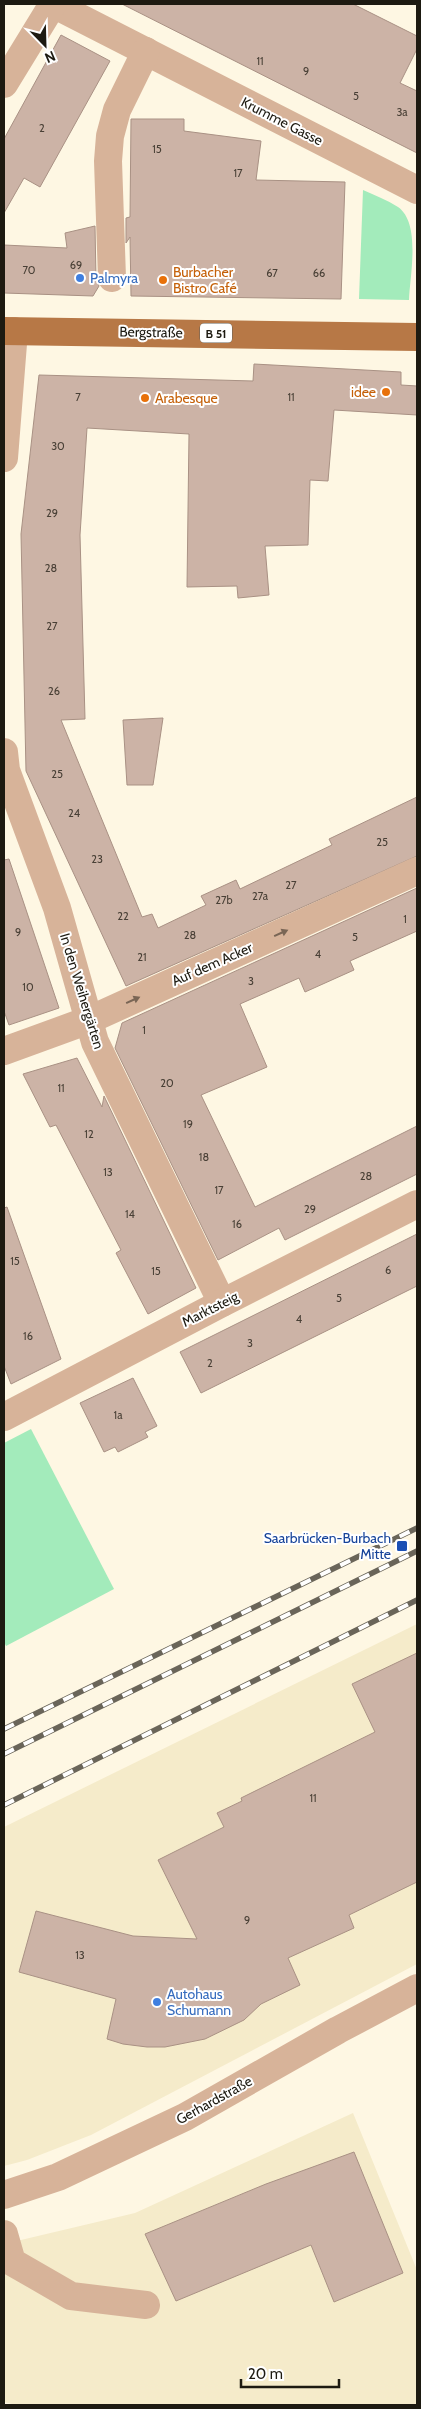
<svg xmlns="http://www.w3.org/2000/svg" width="421" height="2409" viewBox="0 0 421 2409" font-family="Cabin,sans-serif">
	<style>
		.built { fill: #f5ebca }
		.green { fill: #a3ebbb }
		.building { fill: #ccb3a6; stroke: #a99184 }
		.lines { fill: none; stroke-linecap: round; stroke-linejoin: round }
		.minor { stroke: #d7b399; stroke-width: 28 }
		.major { stroke: #b77846; stroke-width: 28 }
		.rail-casing { stroke: #6a6559; stroke-width: 5.5 }
		.rail { stroke: #fff; stroke-width: 4; stroke-dasharray: 11; stroke-linecap: butt }
		.oneway { fill: #7a6655 }
		.shop-dot { fill: #3f7fe0; stroke: #fff; stroke-width: 2 }
		.food-dot { fill: #e8710a; stroke: #fff; stroke-width: 2 }
		.transit-dot { fill: #1a4fb4; stroke: #fff; stroke-width: 2 }
		.labels { text-anchor: middle; dominant-baseline: central; stroke-width: 4; stroke-linejoin: round; paint-order: stroke }
		.number-label { font-size: 11px; fill: #494036 }
		.shield { fill: #fff; stroke: #615f58; stroke-width: 1 }
		.shield-label { font-size: 12px; font-weight: bold; fill: #1d1a11 }
		.street-label { font-size: 14px; fill: #1d1a11; stroke: #fff }
		.food-label { font-size: 14px; fill: #c56008; stroke: #fff; text-anchor: start }
		.shop-label { font-size: 14px; fill: #366cbe; stroke: #fff; text-anchor: start }
		.transit-label { font-size: 14px; fill: #164399; stroke: #fff; text-anchor: end }
	</style>
	<rect width="100%" height="100%" fill="#fef7e3"/>
	<g class="built">
		<polygon points="417,1624 417,1964 91,2135 27,2160 4,2166 4,1827"/>
		<polygon points="353,2113 417,2270 417,2405 16,2405 4,2402 4,2244 135,2213"/>
	</g>
	<g class="green">
		<path d="M363 190C374 195 387 200 398 207 421 223 410 275 409 300L359 299Z"/>
		<polygon points="31,1429 114,1589 6,1646 4,1642 4,1443"/>
	</g>
	<g class="building">
		<polygon points="122,4 353,4 417,36 417,49 400,83 417,91 417,153"/>
		<polygon points="61,35 110,61 40,187 24,178 4,213 4,139"/>
		<polygon points="131,119 184,119 184,131 261,141 256,180 345,182 341,299 131,296 130,237 126,243 126,218 130,217"/>
		<polygon points="95,226 96,279 99,286 93,296 4,293 4,245 67,248 65,233"/>
		<polygon points="254,364 401,372 401,385 417,386 417,415 334,410 328,481 310,480 308,545 265,546 269,595 238,598 237,586 187,587 189,434 87,428 80,535 85,719 61,720 142,917 152,914 158,928 206,905 201,896 236,880 240,889 332,845 329,839 417,797 417,856 126,986 26,771 21,534 39,375 253,381"/>
		<polygon points="163,718 153,785 127,785 123,720"/>
		<polygon points="9,859 59,1008 9,1025 4,1011 4,860"/>
		<polygon points="417,888 417,931 350,961 354,970 305,992 299,978 240,1004 267,1067 201,1095 255,1207 417,1126 417,1174 285,1240 279,1228 218,1260 115,1048 122,1023"/>
		<polygon points="77,1058 102,1107 104,1096 196,1288 148,1314 116,1253 121,1250 56,1125 50,1127 23,1074"/>
		<polygon points="7,1207 61,1359 11,1384 4,1366 4,1208"/>
		<polygon points="417,1234 417,1286 201,1393 180,1352"/>
		<polygon points="133,1378 157,1426 145,1432 148,1437 118,1452 115,1447 104,1452 80,1403"/>
		<polygon points="417,1653 417,1882 349,1915 354,1928 288,1958 300,1985 261,2004 244,2020 205,2039 165,2047 147,2047 123,2044 107,2039 116,1999 19,1972 36,1911 133,1936 197,1939 158,1860 224,1827 217,1813 242,1801 241,1798 375,1732 352,1684"/>
		<polygon points="354,2152 403,2273 334,2302 311,2245 176,2301 145,2234 266,2184"/>
	</g>
	<g class="lines">
		<g class="minor">
			<polyline points="53,4 417,190"/>
			<polyline points="4,84 53,4"/>
			<polyline points="112,278 108,161 110,136 117,110 146,51"/>
			<polyline points="4,458 14,331"/>
			<polyline points="4,752 6,770 57,908 95,1042 222,1303"/>
			<polyline points="4,1051 89,1020 417,871"/>
			<polyline points="4,1417 222,1303 417,1204"/>
			<polyline points="4,2195 58,2177 185,2117 338,2030 417,1988"/>
			<polyline points="4,2234 12,2262 71,2296 146,2305"/>
		</g>
		<polyline class="major" points="4,331 417,337"/>
		<g class="rail-casing">
			<g id="rail">
				<polyline points="4,1729 417,1528"/>
				<polyline points="4,1754 417,1551"/>
				<polyline points="4,1805 417,1600"/>
			</g>
		</g>
		<use href="#rail" class="rail"/>
	</g>
	<defs><path id="oneway-solid" d="M-6-.8H1V-3.2L6.5 0L1 3.2V.8H-6Z" transform="scale(1.25)"/></defs>
	<g class="oneway">
		<use href="#oneway-solid" transform="translate(281 933) rotate(-24)"/>
		<use href="#oneway-solid" transform="translate(133 1000) rotate(-24)"/>
	</g>
	<g class="shop-dot">
		<circle cx="80" cy="278" r="5"/>
		<circle cx="157" cy="2002" r="5"/>
	</g>
	<g class="food-dot">
		<circle cx="163" cy="280" r="5"/>
		<circle cx="386" cy="392" r="5"/>
		<circle cx="145" cy="398" r="5"/>
	</g>
	<rect class="transit-dot" x="396" y="1540" width="12" height="12" rx="2.5"/>
	<g class="labels">
		<g class="number-label">
			<text x="260" y="61">11</text>
			<text x="306" y="71">9</text>
			<text x="356" y="96">5</text>
			<text x="402" y="112">3a</text>
			<text x="42" y="128">2</text>
			<text x="157" y="149">15</text>
			<text x="238" y="173">17</text>
			<text x="76" y="265">69</text>
			<text x="29" y="270">70</text>
			<text x="272" y="273">67</text>
			<text x="319" y="273">66</text>
			<text x="78" y="397">7</text>
			<text x="291" y="397">11</text>
			<text x="58" y="446">30</text>
			<text x="52" y="513">29</text>
			<text x="51" y="568">28</text>
			<text x="52" y="626">27</text>
			<text x="54" y="691">26</text>
			<text x="57" y="774">25</text>
			<text x="74" y="813">24</text>
			<text x="382" y="842">25</text>
			<text x="97" y="859">23</text>
			<text x="291" y="885">27</text>
			<text x="260" y="896">27a</text>
			<text x="224" y="900">27b</text>
			<text x="123" y="916">22</text>
			<text x="405" y="919">1</text>
			<text x="18" y="932">9</text>
			<text x="190" y="935">28</text>
			<text x="355" y="937">5</text>
			<text x="318" y="954">4</text>
			<text x="142" y="957">21</text>
			<text x="251" y="981">3</text>
			<text x="28" y="987">10</text>
			<text x="144" y="1030">1</text>
			<text x="167" y="1083">20</text>
			<text x="61" y="1088">11</text>
			<text x="188" y="1124">19</text>
			<text x="89" y="1134">12</text>
			<text x="204" y="1157">18</text>
			<text x="108" y="1172">13</text>
			<text x="366" y="1176">28</text>
			<text x="219" y="1190">17</text>
			<text x="310" y="1209">29</text>
			<text x="130" y="1214">14</text>
			<text x="237" y="1224">16</text>
			<text x="15" y="1261">15</text>
			<text x="388" y="1270">6</text>
			<text x="156" y="1271">15</text>
			<text x="339" y="1298">5</text>
			<text x="299" y="1319">4</text>
			<text x="28" y="1336">16</text>
			<text x="250" y="1343">3</text>
			<text x="210" y="1363">2</text>
			<text x="118" y="1415">1a</text>
			<text x="313" y="1798">11</text>
			<text x="247" y="1920">9</text>
			<text x="80" y="1955">13</text>
		</g>
		<rect class="shield" x="200" y="323.5" width="32" height="19" rx="4"/>
		<g class="shield-label">
			<text x="216" y="333">B 51</text>
		</g>
		<g class="street-label">
			<text transform="translate(282 121) rotate(27)">Krumme Gasse</text>
			<text transform="translate(151 332) rotate(1)">Bergstraße</text>
			<text transform="translate(212 964) rotate(-24)">Auf dem Acker</text>
			<text transform="translate(82 991) rotate(73)">In den Weihergärten</text>
			<text transform="translate(210 1309) rotate(-27)">Marktsteig</text>
			<text transform="translate(214 2100) rotate(-29)">Gerhardstraße</text>
		</g>
		<g class="food-label">
			<text x="173" y="272">Burbacher<tspan x="173" dy="16">Bistro Café</tspan></text>
			<text x="376" y="392" text-anchor="end">idee</text>
			<text x="155" y="398">Arabesque</text>
		</g>
		<g class="shop-label">
			<text x="90" y="278">Palmyra</text>
			<text x="167" y="1994">Autohaus<tspan x="167" dy="16">Schumann</tspan></text>
		</g>
		<g class="transit-label">
			<text x="391" y="1538">Saarbrücken-Burbach<tspan x="391" dy="16">Mitte</tspan></text>
		</g>
	</g>
	<rect width="421" height="2409" fill="none" stroke="#1d1a11" stroke-width="10"/>
	<g transform="translate(45 45) rotate(157)" stroke="#ffffff" stroke-width="4" paint-order="stroke">
	<path d="M0-4L9 19L0 12L-9 19Z" fill="#1d1a11"/>
	<text y="-8" font-size="14" font-weight="bold" text-anchor="middle" fill="#1d1a11">N</text>
	</g>
	<path d="M241 2379v8h98v-8" fill="none" stroke="#1d1a11" stroke-width="2.5"/>
	<text x="248" y="2379" font-size="15" fill="#1d1a11" stroke="#ffffff" stroke-width="4" paint-order="stroke">20 m</text>
</svg>
